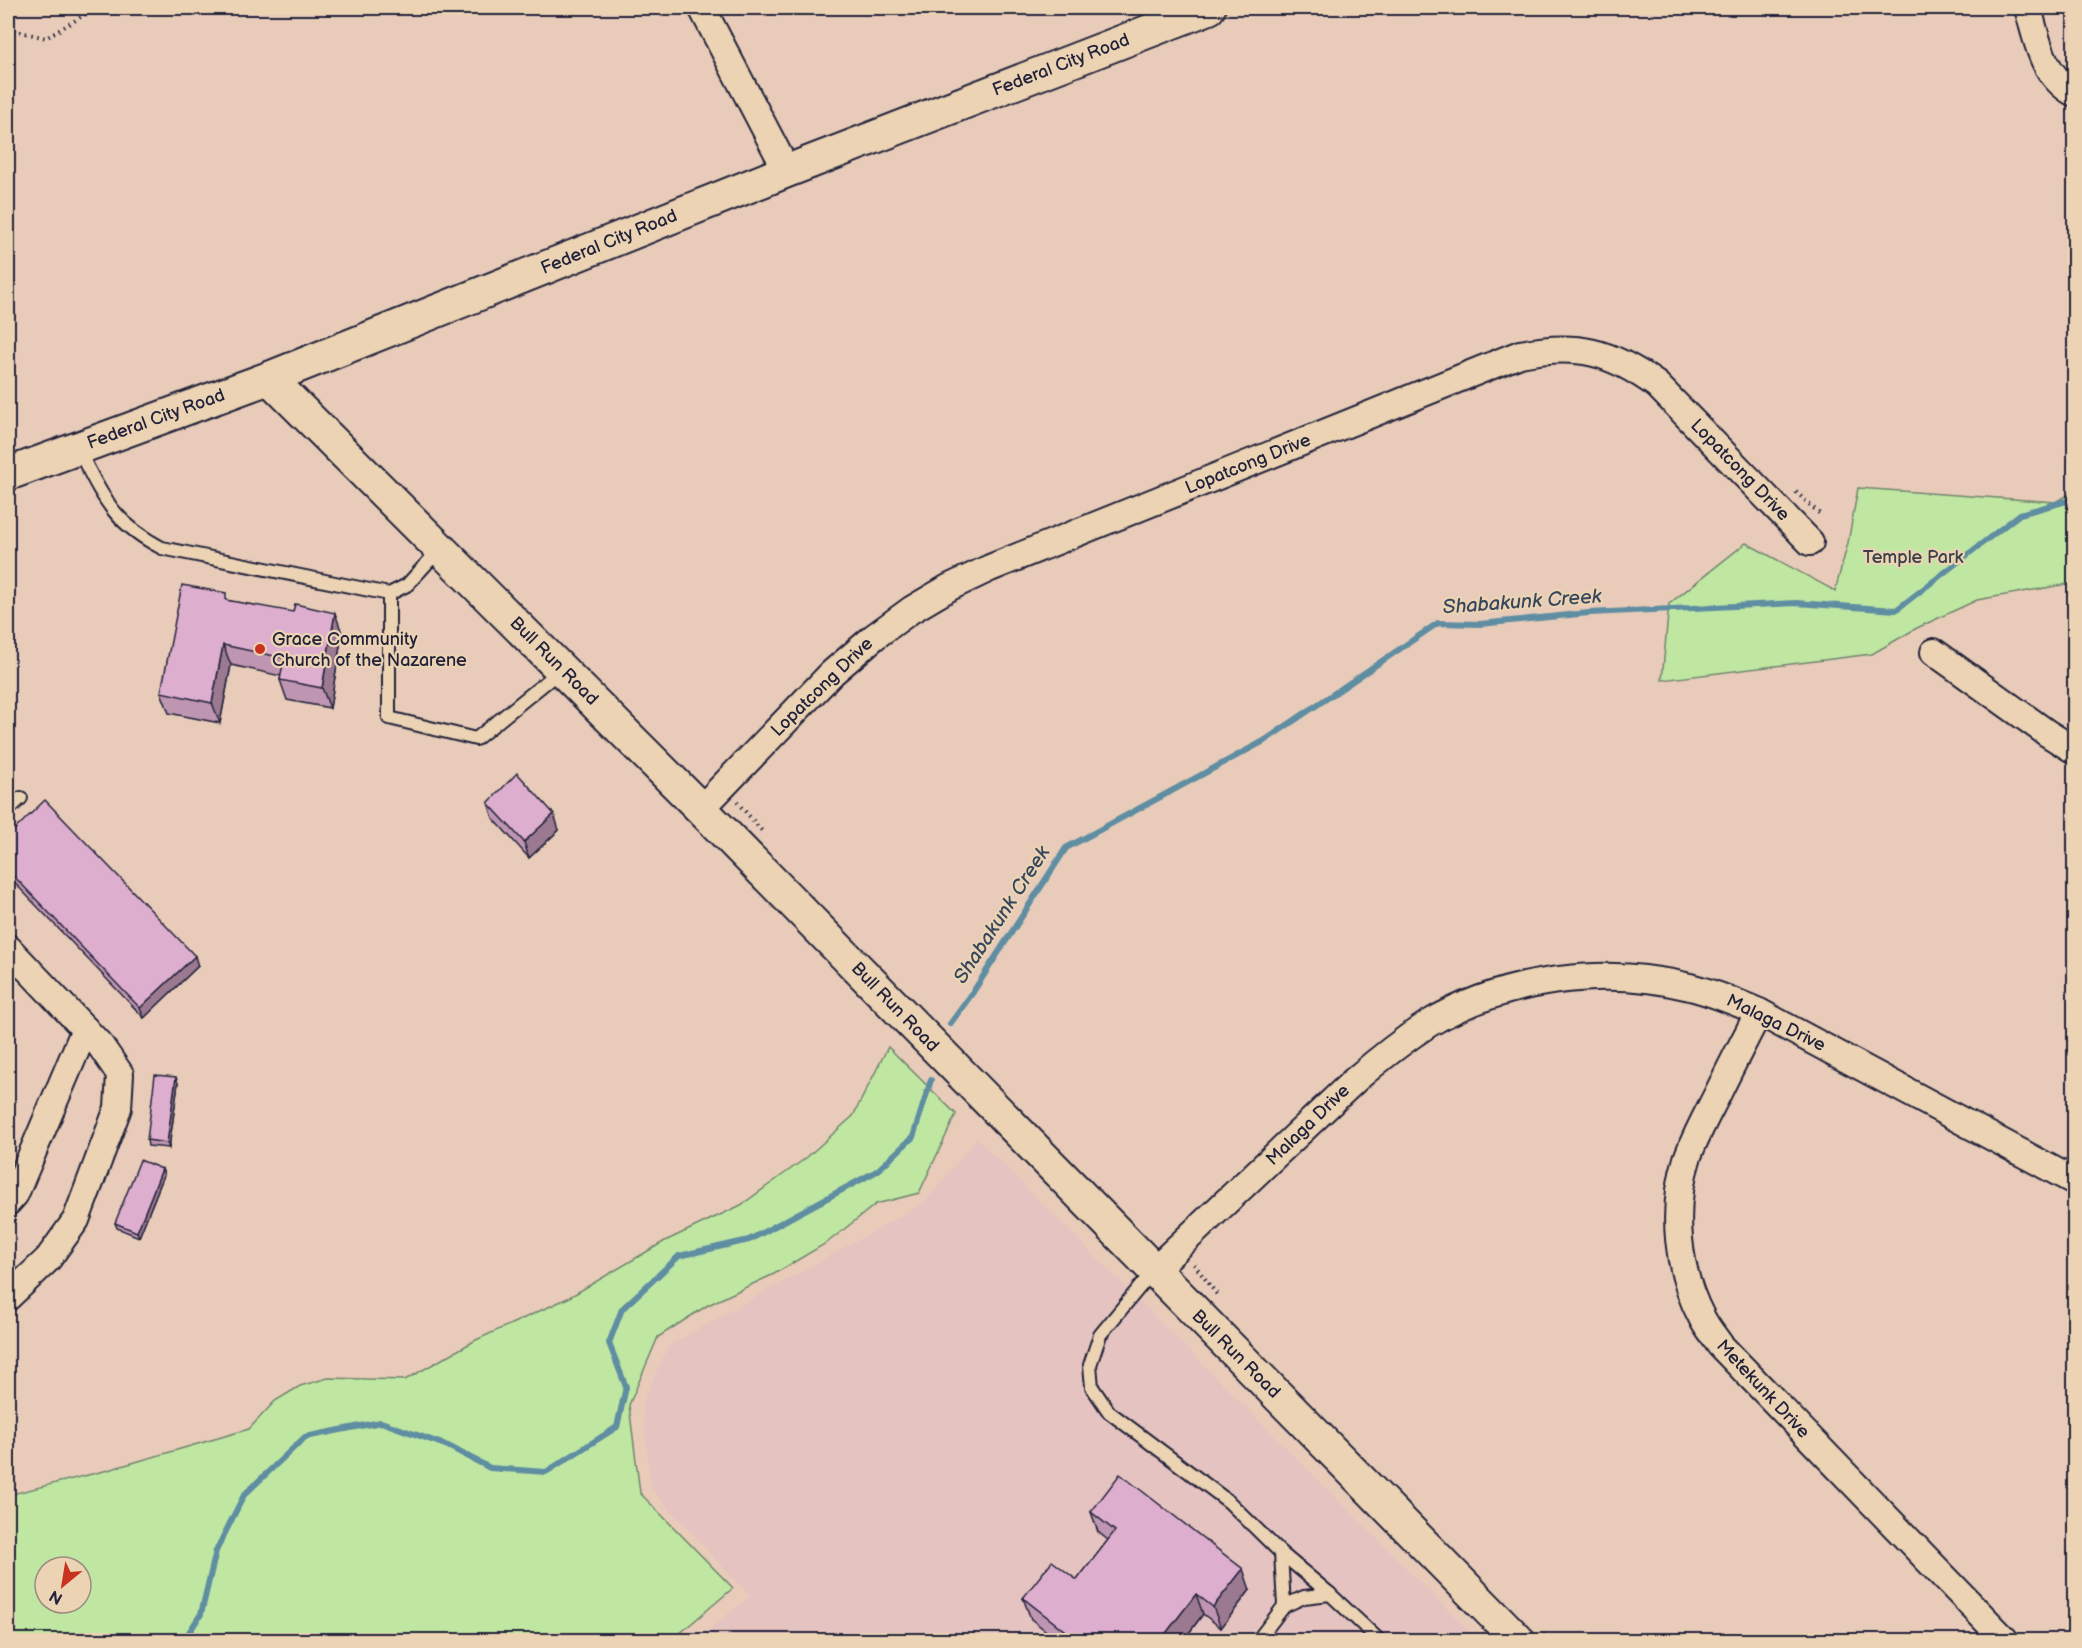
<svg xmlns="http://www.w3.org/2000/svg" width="2082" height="1648" viewBox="0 0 2082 1648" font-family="'Balsamiq Sans',sans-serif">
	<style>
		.built { fill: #e5c3c0 }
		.green { fill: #bfe7a2; stroke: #70846e; stroke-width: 1.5; fill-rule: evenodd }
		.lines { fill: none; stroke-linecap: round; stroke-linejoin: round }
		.stream { stroke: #5f8da2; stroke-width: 6 }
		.service-casing { stroke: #22223b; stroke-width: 16 }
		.minor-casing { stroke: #22223b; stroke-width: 30 }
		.tertiary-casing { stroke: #22223b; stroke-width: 36 }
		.path { stroke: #22223b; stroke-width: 4; stroke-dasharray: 1.5 4.5; stroke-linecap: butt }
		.service { stroke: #ebd3b3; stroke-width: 12 }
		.minor { stroke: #ebd3b3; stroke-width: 26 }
		.tertiary { stroke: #ebd3b3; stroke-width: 32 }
		.wall { fill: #bf96b2; stroke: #22223b; stroke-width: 1.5 }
		.shaded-wall { fill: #9b7a91; stroke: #22223b; stroke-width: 1.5 }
		.building { fill: #deaecf; stroke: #22223b; stroke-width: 1.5 }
		.poi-dot { fill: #c8321e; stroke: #ebd3b3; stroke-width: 2 }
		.labels { text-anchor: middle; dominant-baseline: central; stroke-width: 4.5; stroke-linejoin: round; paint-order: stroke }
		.street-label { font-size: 18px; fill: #22223b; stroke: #ebd3b3 }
		.park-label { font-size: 18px; fill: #3a404a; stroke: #ebd3b3 }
		.poi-label { font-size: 18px; fill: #22223b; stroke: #ebd3b3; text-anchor: start }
		.water-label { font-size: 20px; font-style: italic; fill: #36465d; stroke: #ebd3b3 }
	</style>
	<rect width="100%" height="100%" fill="#e8ccb9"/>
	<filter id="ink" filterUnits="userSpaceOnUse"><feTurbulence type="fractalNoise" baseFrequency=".0167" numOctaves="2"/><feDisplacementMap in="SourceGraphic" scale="12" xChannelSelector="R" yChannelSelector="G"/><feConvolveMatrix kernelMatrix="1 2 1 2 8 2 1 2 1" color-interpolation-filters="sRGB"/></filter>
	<g filter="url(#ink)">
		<polygon class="built" points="977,1138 1478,1640 697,1640 750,1596 651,1489 642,1404 668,1346 924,1203"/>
		<g class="green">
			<polygon points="1858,488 2055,502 2074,492 2074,583 1977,600 1917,628 1872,654 1662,680 1669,604 1746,543 1835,591 1848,543"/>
			<path d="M888 1047 956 1114 919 1193 876 1204 828 1242 774 1274 708 1305 658 1337 629 1405 640 1493 733 1588 672 1640H8V1495L108 1470 249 1429 275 1401 300 1386 328 1378 405 1380 476 1340 568 1298 665 1241 741 1205 806 1158 853 1116ZM45 1567H81V1603H45Z"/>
		</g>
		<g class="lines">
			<g class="stream">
				<polyline points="950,1024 971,995 1066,848 1264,741 1438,623 1480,624 1589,613 1796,603 1896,610 2020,514 2074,499"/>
				<polyline points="184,1640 201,1614 216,1551 244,1495 305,1437 381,1422 448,1446 490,1468 546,1472 617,1427 626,1387 609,1343 622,1309 679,1256 749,1240 877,1171 913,1137 931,1080"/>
			</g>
			<g class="service-casing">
				<g id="service">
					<path d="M78 449C103 497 112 522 162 548L389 594 407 585 439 550"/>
					<polyline points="389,594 389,718 476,739 561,670"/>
					<polyline points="8,810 21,798"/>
					<polyline points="1153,1271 1100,1335 1090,1365 1092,1387 1109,1412 1229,1502 1281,1553 1330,1594 1379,1640"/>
					<polyline points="1284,1606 1304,1597 1330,1594"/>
					<polyline points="1258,1640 1284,1606 1281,1553"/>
				</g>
			</g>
			<g class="minor-casing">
				<g id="minor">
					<polyline points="702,8 787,171"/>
					<path d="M2028 8C2037 40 2042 75 2074 93"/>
					<polyline points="1934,652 2047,733 2074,750"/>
					<path d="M701 809 832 673 874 637 911 610 950 587 990 568 1520 354C1577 343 1610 351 1657 385L1810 542"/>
					<polyline points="8,948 100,1045 120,1074 118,1108 76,1220 48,1259 8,1297"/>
					<path d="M1759 1012C1745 1039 1731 1066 1718 1093 1707 1115 1695 1136 1687 1159 1671 1210 1677 1271 1702 1318 1707 1328 1714 1336 1720 1345L2005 1640"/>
					<polyline points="8,1202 15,1194 85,1029"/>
					<path d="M1154 1270 1355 1080C1378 1060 1402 1041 1428 1024 1503 979 1605 965 1690 987 1714 993 1736 1002 1759 1012L2074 1181"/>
				</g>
			</g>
			<g class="tertiary-casing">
				<g id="tertiary">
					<polyline points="269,378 701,809 1518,1640"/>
					<polyline points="8,474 269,378 787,171 1209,8"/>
				</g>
			</g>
			<g class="path">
				<polyline points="8,29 46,38 89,12 89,8"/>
				<polyline points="1796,492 1822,516"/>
				<polyline points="737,802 762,831"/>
				<polyline points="1194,1264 1218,1296"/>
				<polyline points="1543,1634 1549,1640"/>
			</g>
			<use href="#service" class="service"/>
			<use href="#minor" class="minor"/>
			<use href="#tertiary" class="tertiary"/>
		</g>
		<g class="wall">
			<polygon points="229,601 342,633 330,708 287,700 280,680 281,676 231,665 220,723 169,713 161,692"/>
			<polygon points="488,803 559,830 529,858 493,818"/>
			<polygon points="8,836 198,966 144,1018 8,876"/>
			<polygon points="178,1083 169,1148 148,1146 147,1140"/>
			<polygon points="162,1169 164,1175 139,1237 117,1228 115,1223"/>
			<polygon points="1091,1512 1250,1590 1221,1628 1203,1614 1183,1641 1059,1641 1031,1619 1023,1598 1077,1580 1108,1540 1098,1532"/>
		</g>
		<g class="shaded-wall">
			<polygon points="335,613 342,633 330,708 322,688"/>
			<polygon points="223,645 231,665 220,723 212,703"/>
			<polygon points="554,814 559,830 529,858 524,842"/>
			<polygon points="195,956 198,966 144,1018 140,1008"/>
			<polygon points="176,1077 178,1083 169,1148 167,1143"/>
			<polygon points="162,1169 164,1175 139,1237 137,1232"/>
			<polygon points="1243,1569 1250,1590 1221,1628 1213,1607"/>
			<polygon points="1196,1594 1203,1614 1183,1641 1160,1641"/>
		</g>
		<g class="building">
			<polygon points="182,585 226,593 226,600 293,612 295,604 335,613 322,688 280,680 284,658 223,645 212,703 161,692"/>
			<polygon points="517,773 554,814 524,842 488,803"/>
			<polygon points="45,800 195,956 140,1008 8,870 8,836"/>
			<polygon points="155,1075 176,1077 167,1143 147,1140"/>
			<polygon points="140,1160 162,1169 137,1232 115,1223"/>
			<polygon points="1120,1474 1243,1569 1213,1607 1196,1594 1160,1641 1078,1641 1023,1598 1052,1561 1077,1580 1115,1531 1091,1512"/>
		</g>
	</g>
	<circle class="poi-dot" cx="260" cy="649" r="6"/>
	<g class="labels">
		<g class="street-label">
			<text transform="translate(1061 65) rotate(-21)">Federal City Road</text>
			<text transform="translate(609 242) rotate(-22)">Federal City Road</text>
			<text transform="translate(156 419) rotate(-20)">Federal City Road</text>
			<text transform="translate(1248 464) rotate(-22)">Lopatcong Drive</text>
			<text transform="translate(1740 470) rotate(46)">Lopatcong Drive</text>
			<text transform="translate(554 661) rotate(45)">Bull Run Road</text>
			<text transform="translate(822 687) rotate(-44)">Lopatcong Drive</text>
			<text transform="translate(895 1007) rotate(46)">Bull Run Road</text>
			<text transform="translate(1776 1023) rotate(26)">Malaga Drive</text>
			<text transform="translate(1308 1125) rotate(-44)">Malaga Drive</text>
			<text transform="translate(1236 1354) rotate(45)">Bull Run Road</text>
			<text transform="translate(1763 1389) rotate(47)">Metekunk Drive</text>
		</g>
		<g class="park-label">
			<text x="1913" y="557">Temple Park</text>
		</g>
		<g class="poi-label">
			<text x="272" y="639">Grace Community<tspan x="272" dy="21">Church of the Nazarene</tspan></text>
		</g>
		<g class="water-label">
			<text transform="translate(1522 602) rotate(-4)">Shabakunk Creek</text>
			<text transform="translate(1002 915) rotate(-57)">Shabakunk Creek</text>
		</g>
	</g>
	<rect width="2082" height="1648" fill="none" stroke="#ebd3b3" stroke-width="30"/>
	<rect x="15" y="15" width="2052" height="1618" fill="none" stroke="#22223b" stroke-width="2" filter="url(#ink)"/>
	<g transform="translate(63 1585) rotate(210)"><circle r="28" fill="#ebd3b3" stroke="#9b8c83" stroke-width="1.5"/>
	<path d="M0-4.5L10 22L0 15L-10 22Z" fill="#c8321e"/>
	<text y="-9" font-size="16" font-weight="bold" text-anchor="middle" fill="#22223b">N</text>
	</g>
</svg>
